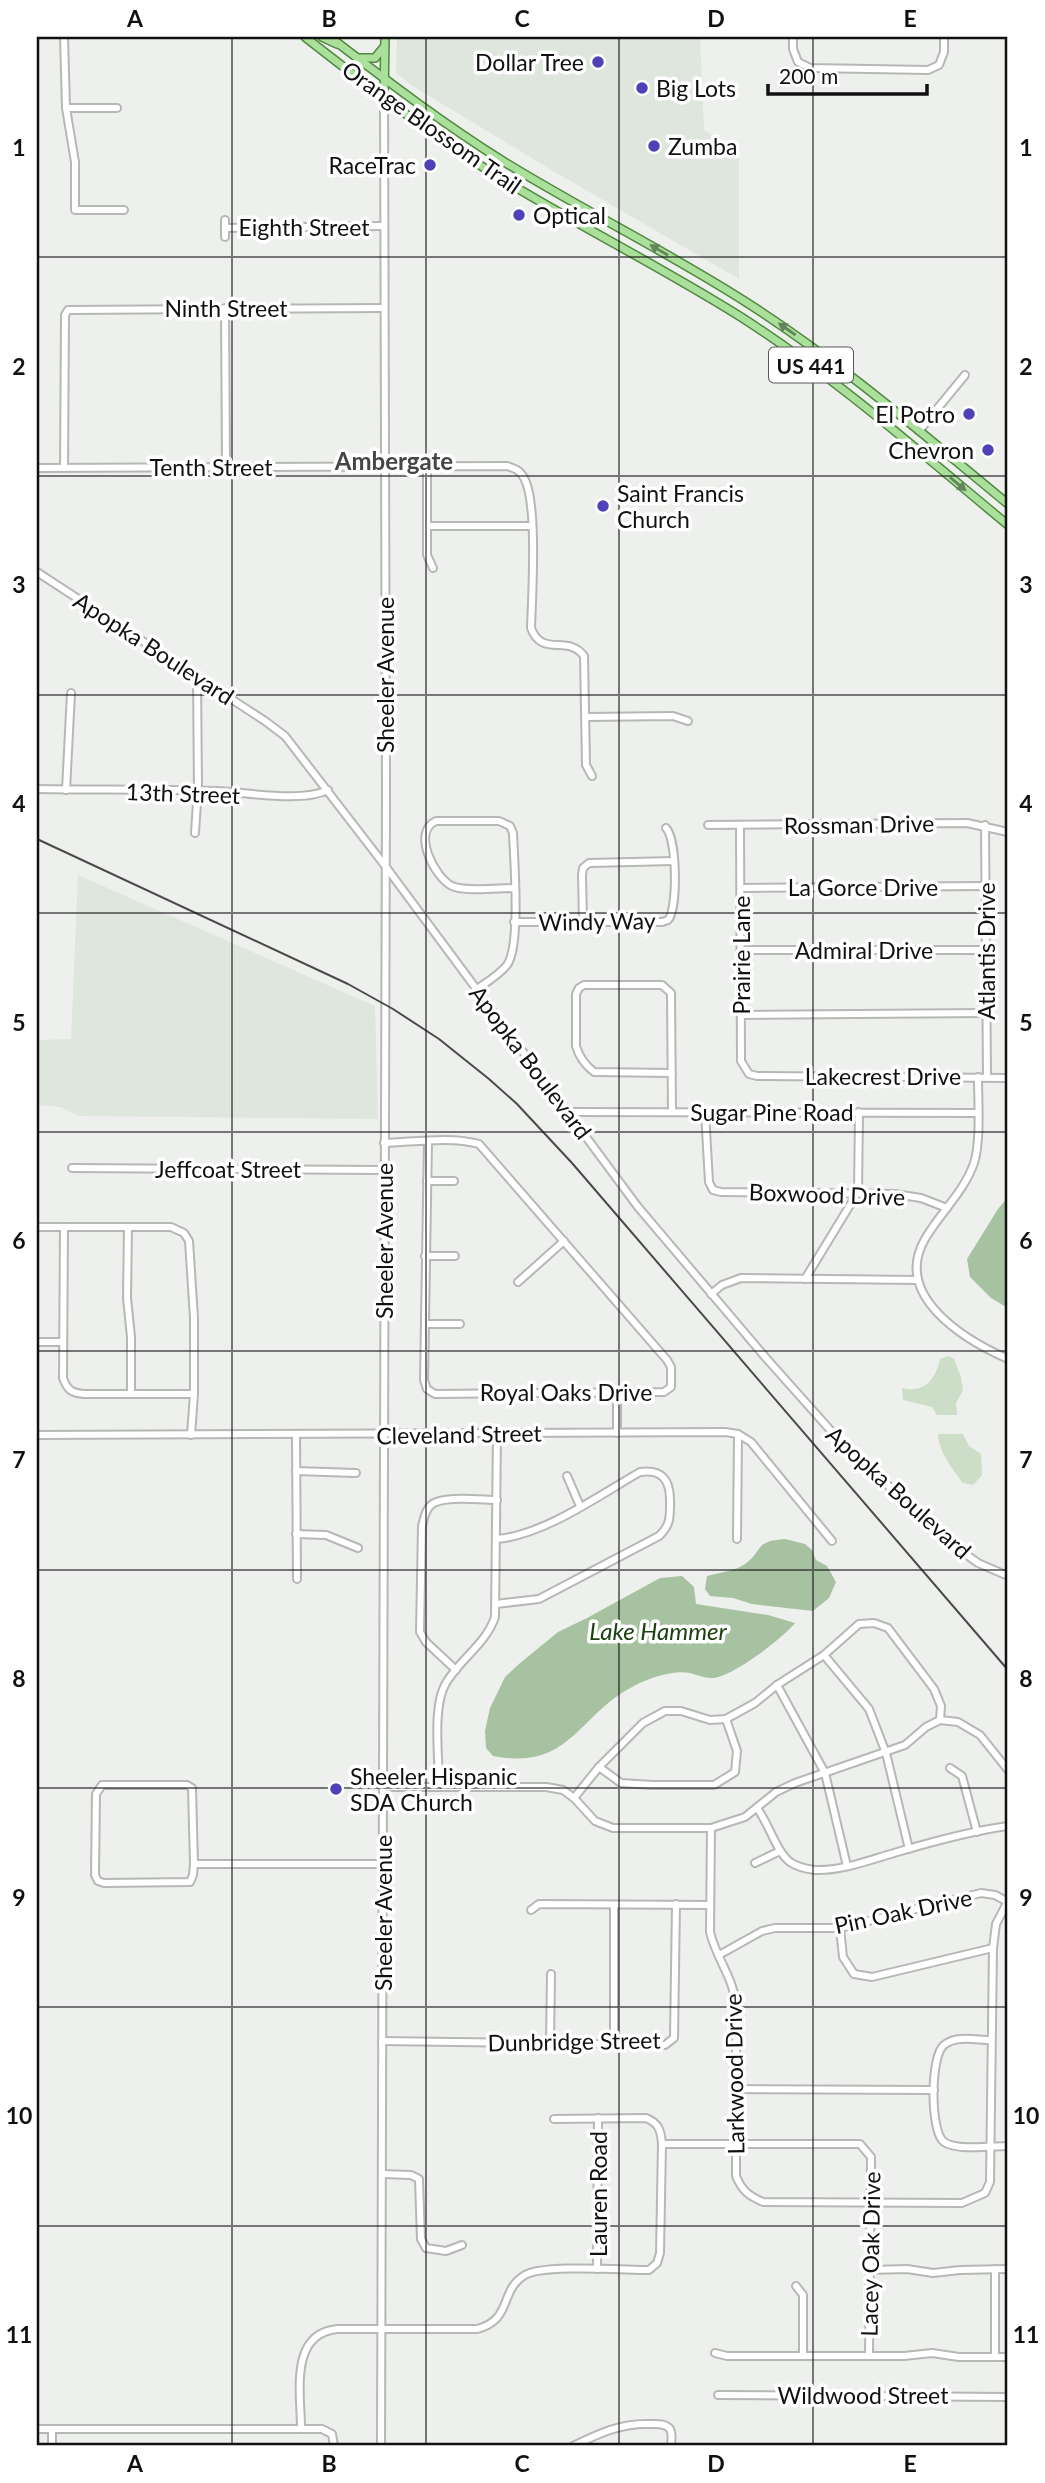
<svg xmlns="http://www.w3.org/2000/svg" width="1045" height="2483" viewBox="0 0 1045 2483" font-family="Lato,sans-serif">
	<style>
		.built { fill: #dfe6dd }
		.green { fill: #ccdec7 }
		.water { fill: #a7c2a0 }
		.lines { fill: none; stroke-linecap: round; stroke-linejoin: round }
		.minor-casing { stroke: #b6b8b5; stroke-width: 10 }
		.major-casing { stroke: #4f8a3f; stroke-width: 10 }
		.minor { stroke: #fff; stroke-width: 6 }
		.major { stroke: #aae09b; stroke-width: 7 }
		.rail { stroke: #494a49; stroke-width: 2 }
		.oneway { fill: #65835c }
		.grid { fill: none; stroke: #101110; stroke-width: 2; stroke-opacity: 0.55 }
		.poi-dot { fill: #5141b9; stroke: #fff; stroke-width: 2.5 }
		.labels { text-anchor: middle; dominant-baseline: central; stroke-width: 7; stroke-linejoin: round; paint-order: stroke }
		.shield { fill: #fff; stroke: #585858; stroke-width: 2 }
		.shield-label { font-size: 21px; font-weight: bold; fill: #101110 }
		.poi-label { font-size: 23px; fill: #101110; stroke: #fff; text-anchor: start }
		.street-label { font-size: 23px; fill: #101110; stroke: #fff }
		.neighbourhood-label { font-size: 24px; font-weight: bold; fill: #444644; stroke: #fff }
		.water-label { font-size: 24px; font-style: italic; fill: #1c4111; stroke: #fff }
		.neatline { fill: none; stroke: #101110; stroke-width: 2.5 }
		.grid-label { font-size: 23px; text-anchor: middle; font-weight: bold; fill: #101110 }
	</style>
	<rect width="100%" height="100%" fill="#eef0ed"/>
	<g class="built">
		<polygon points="397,37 700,37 704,130 739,152 739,279 553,171 411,85 396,73"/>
		<polygon points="78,875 375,1006 378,1119 79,1116 61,1107 37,1105 37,1040 71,1039"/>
	</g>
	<g class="green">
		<path d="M949 1356 954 1359 961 1377 963 1390 956 1403 957 1415H937L932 1407 903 1400 902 1388C925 1394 936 1378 940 1359Z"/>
		<path d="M938 1434H963L969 1446 981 1454 982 1475 973 1485 963 1483C952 1468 939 1453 938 1434Z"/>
	</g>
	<g class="water">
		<polygon points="1008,1197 1008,1308 991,1298 970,1277 967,1259 998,1209"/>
		<path d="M785 1539 805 1544 812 1550 816 1560 827 1566 836 1582 829 1598 813 1611 752 1604 733 1598 710 1596 705 1589 707 1576C718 1573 735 1571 745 1564 764 1551 753 1541 785 1539Z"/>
		<path d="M682 1576 694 1587 696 1604 768 1615 795 1623C783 1638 730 1679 711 1678 705 1678 697 1675 690 1673 673 1670 649 1678 634 1686 577 1715 571 1771 493 1756L486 1748 485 1731 490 1708 505 1677 519 1664 558 1632 587 1618 660 1578Z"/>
	</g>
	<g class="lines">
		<g class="minor-casing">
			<g id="minor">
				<polyline points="64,37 66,108 75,162 75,210 124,210"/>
				<polyline points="793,37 793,49 798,62 810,68 928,70 939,65 944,52 944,37"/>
				<polyline points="66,108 117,108"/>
				<polyline points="225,228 384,226"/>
				<polyline points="225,237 225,220"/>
				<polyline points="225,308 226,466"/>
				<polyline points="919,431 965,375"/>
				<polyline points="427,466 427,555 433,568"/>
				<path d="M37 468 507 466C514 468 520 470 524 478 538 502 532 596 531 628 542 658 568 634 584 656L586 765 592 776"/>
				<polyline points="64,468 65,315 68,310 384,308"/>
				<polyline points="427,526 532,526"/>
				<polyline points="37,572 265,721 285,736 386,867 638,1207 766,1358 840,1441 949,1542 978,1563 1008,1576"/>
				<polyline points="586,717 673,716 688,721"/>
				<path d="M37 789C96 790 156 789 216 791 246 792 301 803 328 790"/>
				<polyline points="66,790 71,693"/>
				<polyline points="708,825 967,823 1008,832"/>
				<polyline points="985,825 987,1077"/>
				<polyline points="740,826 741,1061 749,1074 757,1076 1008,1078"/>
				<polyline points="195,833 198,787 197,676"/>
				<polyline points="741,888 985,886"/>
				<path d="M514 922H662L668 920C678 909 677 839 666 828"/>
				<polyline points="583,922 582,875 583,868 589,863 674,861"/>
				<polyline points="742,950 985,950"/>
				<path d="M477 989C487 982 499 975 507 965 521 946 514 860 513 833L510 826 499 821H436C411 832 435 878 452 886 465 892 498 888 514 888"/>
				<polyline points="741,1015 986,1013"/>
				<path d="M672 1073 594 1072C585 1065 579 1057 576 1046V994L579 988 584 985H662L671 993 672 1112"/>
				<path d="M978 1077C978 1100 981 1142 974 1163 964 1192 940 1213 925 1239 892 1296 965 1340 1008 1359"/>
				<polyline points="567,1112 978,1113"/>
				<polyline points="705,1112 709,1182 713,1190 721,1192 895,1194 921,1198 947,1208"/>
				<path d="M384 1143C415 1142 450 1136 479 1144L667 1360 671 1367V1387L664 1392 435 1394 427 1389 424 1380 428 1141"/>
				<polyline points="72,1168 384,1170"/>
				<polyline points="427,1181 454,1181"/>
				<polyline points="37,1227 171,1227 184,1233 189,1241 194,1318 194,1394 191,1435"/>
				<path d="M64 1227 63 1378C67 1390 72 1393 84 1394H194"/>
				<polyline points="128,1227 127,1298 131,1337 131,1394"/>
				<polyline points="425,1256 455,1256"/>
				<polyline points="805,1279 858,1192 859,1112"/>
				<polyline points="518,1282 564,1241"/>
				<polyline points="711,1294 722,1285 741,1278 918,1280"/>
				<polyline points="425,1324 460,1324"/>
				<polyline points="37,1342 63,1342"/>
				<polyline points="617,1392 617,1433"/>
				<polyline points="37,1435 725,1432 738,1434 751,1442 832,1541"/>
				<polyline points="296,1435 297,1579"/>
				<polyline points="296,1471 356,1473"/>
				<polyline points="567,1476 580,1506"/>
				<polyline points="296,1534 326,1535 358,1548"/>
				<polyline points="737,1539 738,1434"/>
				<path d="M496 1604 539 1599 659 1536C671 1525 670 1516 670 1500 670 1480 662 1469 640 1472 598 1496 544 1535 497 1539"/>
				<polyline points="824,1655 869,1709 886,1753 909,1849"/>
				<path d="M456 1670 426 1642 420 1632 422 1526C424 1519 425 1510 431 1505 442 1495 482 1500 497 1500"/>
				<polyline points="777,1685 825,1773 847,1866"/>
				<polyline points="599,1767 621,1783 652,1785 714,1785 735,1772 737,1751 726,1719"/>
				<polyline points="950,1768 962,1776 977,1832"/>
				<polygon points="102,1785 187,1785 192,1788 194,1864 193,1875 190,1882 104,1883 98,1881 95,1875 96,1794"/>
				<path d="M439 1786C439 1758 432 1706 446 1683 460 1659 486 1644 495 1617L497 1433"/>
				<polyline points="384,1787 546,1787 563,1790 574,1798 595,1821 613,1828 711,1828 745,1817 776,1792 795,1783 905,1745 926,1727 940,1720 958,1722 980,1735 1008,1770"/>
				<polyline points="574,1798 599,1767 643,1723 665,1711 681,1711 710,1720 726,1719 755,1703 777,1685 824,1655 859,1624 874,1623 888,1628 934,1689 941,1706 940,1720"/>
				<path d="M757 1808C769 1824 776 1851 790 1862 797 1867 807 1869 815 1870 842 1871 869 1860 894 1853 931 1842 970 1831 1008 1826"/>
				<path d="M711 1828 710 1932C716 1958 732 1975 736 2003V2176C742 2191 749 2196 763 2202L962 2203 985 2193 990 2182 993 1948 996 1924 1008 1901"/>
				<polyline points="755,1863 780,1851"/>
				<polyline points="194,1864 383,1864"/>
				<polyline points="614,1905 614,2044"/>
				<polyline points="531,1910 539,1904 710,1905"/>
				<polyline points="840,1928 843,1957 854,1974 872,1977 993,1948"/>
				<polyline points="719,1955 762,1931 775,1928 840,1928 981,1893 995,1895 1008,1902"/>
				<path d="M991 2040C976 2040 956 2035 944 2045 930 2056 930 2132 944 2142 957 2151 993 2146 1008 2146"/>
				<polyline points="382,2041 665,2045 674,2038 676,1904"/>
				<polyline points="550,2044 551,1974"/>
				<polyline points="737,2089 934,2090"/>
				<polyline points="662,2144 860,2144 871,2157 869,2356"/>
				<polyline points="382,2174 411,2175 419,2179 421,2239 426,2248 446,2251 462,2245"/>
				<polyline points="597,2269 598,2118"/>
				<polyline points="869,2270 907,2269 933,2273 960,2270 1008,2269"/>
				<polyline points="796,2286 803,2295 803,2356"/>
				<polyline points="715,2353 727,2356 904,2356 932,2353 959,2357 1008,2357"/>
				<polyline points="995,2357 995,2269"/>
				<polyline points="718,2395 1008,2397"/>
				<polyline points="37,2429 322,2429 332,2434 334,2446"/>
				<polyline points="52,2429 52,2446"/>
				<path d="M301 2429C301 2393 289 2334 337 2329H477C513 2320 499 2290 525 2275 543 2264 624 2270 649 2270L657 2263 660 2253 662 2144C661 2131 659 2123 646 2118L554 2119"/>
				<polyline points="381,2446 386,791 384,99"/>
				<path d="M573 2446C598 2434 620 2423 649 2424 656 2424 665 2423 670 2429 673 2434 671 2441 671 2446"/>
			</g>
		</g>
		<g class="major-casing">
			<g id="major">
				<path d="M305 37C369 87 433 137 502 179 581 227 663 268 741 317 836 378 921 453 1008 525"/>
				<polyline points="322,37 337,44"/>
				<path d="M330 37C387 81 445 125 506 163 586 212 670 253 749 304 841 363 924 435 1008 504"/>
				<polyline points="360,58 375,58 384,47"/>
				<polyline points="384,99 385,37"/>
			</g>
		</g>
		<use href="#minor" class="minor"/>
		<use href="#major" class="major"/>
		<polyline class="rail" points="37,839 348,984 393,1009 439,1039 489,1079 517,1104 572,1163 1008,1670"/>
	</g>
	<defs><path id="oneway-solid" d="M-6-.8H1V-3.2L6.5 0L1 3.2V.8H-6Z" transform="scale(1.75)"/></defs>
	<g class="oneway">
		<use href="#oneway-solid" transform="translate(659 250) rotate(-150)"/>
		<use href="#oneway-solid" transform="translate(787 329) rotate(-145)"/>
		<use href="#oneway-solid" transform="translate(958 484) rotate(40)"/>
	</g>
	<path class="grid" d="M232 37V2446M426 37V2446M619 37V2446M813 37V2446M37 257H1008M37 476H1008M37 695H1008M37 913H1008M37 1132H1008M37 1351H1008M37 1570H1008M37 1788H1008M37 2007H1008M37 2226H1008"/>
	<g class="poi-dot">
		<circle cx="598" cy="62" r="7"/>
		<circle cx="642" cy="88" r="7"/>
		<circle cx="654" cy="146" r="7"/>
		<circle cx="430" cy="165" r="7"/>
		<circle cx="519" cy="215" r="7"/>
		<circle cx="969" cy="414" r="7"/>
		<circle cx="988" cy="450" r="7"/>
		<circle cx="603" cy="506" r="7"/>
		<circle cx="336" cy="1789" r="7"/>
	</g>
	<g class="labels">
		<rect class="shield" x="769" y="347.5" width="84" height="35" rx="5"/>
		<g class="shield-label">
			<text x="811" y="365">US 441</text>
		</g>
		<g class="poi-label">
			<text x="584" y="62" text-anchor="end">Dollar Tree</text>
			<text x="656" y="88">Big Lots</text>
			<text x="668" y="146">Zumba</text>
			<text x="416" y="165" text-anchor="end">RaceTrac</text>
			<text x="533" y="215">Optical</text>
			<text x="955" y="414" text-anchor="end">El Potro</text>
			<text x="974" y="450" text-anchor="end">Chevron</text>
			<text x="617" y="493">Saint Francis<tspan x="617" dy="26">Church</tspan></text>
			<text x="350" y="1776">Sheeler Hispanic<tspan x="350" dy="26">SDA Church</tspan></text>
		</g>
		<g class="street-label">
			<text transform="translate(432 127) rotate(35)">Orange Blossom Trail</text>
			<text x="304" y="227">Eighth Street</text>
			<text x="226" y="308">Ninth Street</text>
			<text x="211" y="467">Tenth Street</text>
			<text transform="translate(154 648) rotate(33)">Apopka Boulevard</text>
			<text transform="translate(385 675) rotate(-90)">Sheeler Avenue</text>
			<text transform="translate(183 793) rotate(2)">13th Street</text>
			<text transform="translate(859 824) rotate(-1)">Rossman Drive</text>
			<text x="863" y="887">La Gorce Drive</text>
			<text transform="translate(597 921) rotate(-1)">Windy Way</text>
			<text x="864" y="950">Admiral Drive</text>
			<text transform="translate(986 951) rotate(-90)">Atlantis Drive</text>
			<text transform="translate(741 955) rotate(-90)">Prairie Lane</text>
			<text transform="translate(531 1062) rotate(53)">Apopka Boulevard</text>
			<text x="883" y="1076">Lakecrest Drive</text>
			<text x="772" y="1112">Sugar Pine Road</text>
			<text x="228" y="1169">Jeffcoat Street</text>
			<text transform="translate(827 1194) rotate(2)">Boxwood Drive</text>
			<text transform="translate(384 1241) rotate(-90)">Sheeler Avenue</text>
			<text x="566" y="1392">Royal Oaks Drive</text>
			<text transform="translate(459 1434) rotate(-1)">Cleveland Street</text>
			<text transform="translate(899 1492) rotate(42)">Apopka Boulevard</text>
			<text transform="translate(903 1911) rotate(-12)">Pin Oak Drive</text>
			<text transform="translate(383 1913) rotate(-90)">Sheeler Avenue</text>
			<text transform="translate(574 2041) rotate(-1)">Dunbridge Street</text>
			<text transform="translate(734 2074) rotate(-91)">Larkwood Drive</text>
			<text transform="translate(598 2194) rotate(-90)">Lauren Road</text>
			<text transform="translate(870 2254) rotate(-89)">Lacey Oak Drive</text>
			<text x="863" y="2395">Wildwood Street</text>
		</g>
		<g class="neighbourhood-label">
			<text x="394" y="460">Ambergate</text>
		</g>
		<g class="water-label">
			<text x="658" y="1630">Lake Hammer</text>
		</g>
	</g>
	<rect width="1045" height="2483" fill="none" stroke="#ffffff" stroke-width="77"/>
	<path d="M768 84v10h159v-10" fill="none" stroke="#101110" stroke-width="3.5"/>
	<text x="779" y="84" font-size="21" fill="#101110" stroke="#ffffff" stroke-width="5" paint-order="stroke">200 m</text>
	<rect x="38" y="38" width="968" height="2406" class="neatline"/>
	<g class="grid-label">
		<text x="135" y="27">A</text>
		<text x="329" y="27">B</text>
		<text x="522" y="27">C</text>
		<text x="716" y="27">D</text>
		<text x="910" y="27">E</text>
		<text x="19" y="156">1</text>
		<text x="1026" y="156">1</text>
		<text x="19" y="375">2</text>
		<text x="1026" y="375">2</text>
		<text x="19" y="593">3</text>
		<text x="1026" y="593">3</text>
		<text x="19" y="812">4</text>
		<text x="1026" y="812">4</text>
		<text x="19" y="1031">5</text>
		<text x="1026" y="1031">5</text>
		<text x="19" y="1249">6</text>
		<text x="1026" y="1249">6</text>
		<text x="19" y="1468">7</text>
		<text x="1026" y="1468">7</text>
		<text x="19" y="1687">8</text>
		<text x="1026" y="1687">8</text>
		<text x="19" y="1906">9</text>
		<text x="1026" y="1906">9</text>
		<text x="19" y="2124">10</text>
		<text x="1026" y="2124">10</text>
		<text x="19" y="2343">11</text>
		<text x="1026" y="2343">11</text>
		<text x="135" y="2472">A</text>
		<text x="329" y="2472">B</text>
		<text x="522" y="2472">C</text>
		<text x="716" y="2472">D</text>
		<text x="910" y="2472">E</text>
	</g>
</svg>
